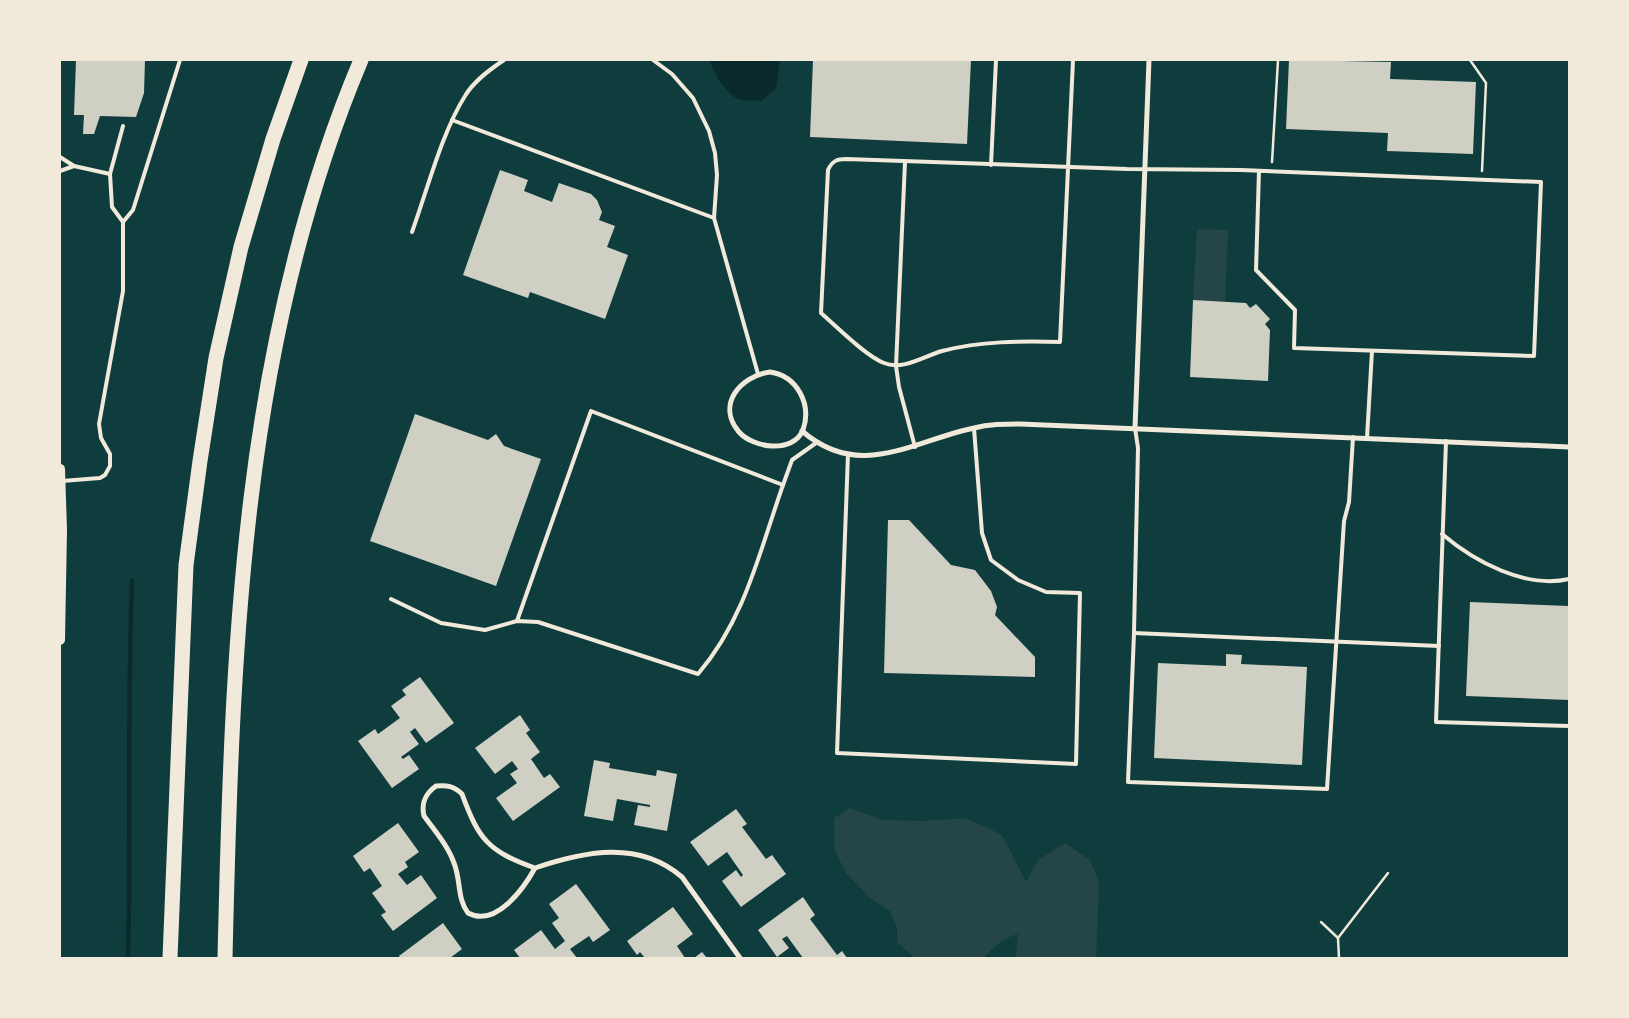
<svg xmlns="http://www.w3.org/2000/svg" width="1629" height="1018" viewBox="0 0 1629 1018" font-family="'Fira Sans Condensed',sans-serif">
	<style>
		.green { fill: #244646 }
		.water { fill: #0a2a2b }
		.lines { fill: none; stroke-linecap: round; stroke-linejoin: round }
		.stream { stroke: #0a2a2b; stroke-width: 4.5 }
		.building { fill: #cfcfc3 }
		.path { stroke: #f1e9da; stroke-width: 2.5 }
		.service { stroke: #f1e9da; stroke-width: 4 }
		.minor { stroke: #f1e9da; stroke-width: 5 }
		.secondary { stroke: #f1e9da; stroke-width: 10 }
		.motorway { stroke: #f1e9da; stroke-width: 15 }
	</style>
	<rect width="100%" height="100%" fill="#0f3d3e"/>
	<g class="green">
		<polygon points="1197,229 1228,230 1225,302 1193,300"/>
		<path d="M850 808 882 820 923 821 966 818 1002 835 1026 882 1038 860 1065 843 1090 860 1099 882 1096 958H1016L1018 934C1003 938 994 946 984 958H915L897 942V928L890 911 870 898 846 873 835 851 834 818Z"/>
	</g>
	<path class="water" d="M710 60H780L776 88 761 101C755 100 748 101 741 100 727 96 713 73 710 60Z"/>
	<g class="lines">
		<path class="stream" d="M128 958C131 832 127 706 132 581"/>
	</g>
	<g class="building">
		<polygon points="76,60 145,60 144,93 136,117 100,116 94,134 83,134 84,115 74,115"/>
		<polygon points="813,60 971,60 967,144 810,137"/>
		<polygon points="1289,60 1391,62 1390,79 1476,82 1473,154 1387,151 1388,133 1286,129"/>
		<polygon points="500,170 528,180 524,191 552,202 559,183 591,194 597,200 602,212 599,220 615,226 607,247 628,255 605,319 530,292 528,298 463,275"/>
		<polygon points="1193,300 1246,303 1250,308 1256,304 1270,319 1265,324 1270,330 1268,381 1190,377"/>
		<polygon points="415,414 488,440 496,434 504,446 541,459 496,586 370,541"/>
		<polygon points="888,520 909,520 951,565 975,570 991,591 997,607 995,615 1035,657 1035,677 884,673"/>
		<polygon points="1470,602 1569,606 1569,700 1466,696"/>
		<polygon points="1226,654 1242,655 1241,664 1307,667 1302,765 1154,758 1158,663 1226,666"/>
		<polygon points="420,677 454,723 426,743 415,728 410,732 419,744 401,757 403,759 409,755 419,769 392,788 358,741 375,729 378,734 400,718 391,706 406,695 402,690"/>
		<polygon points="520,715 530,730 526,733 540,752 531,759 544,778 550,774 560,787 513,821 496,798 517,783 510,774 518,769 512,761 495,774 475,748"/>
		<polygon points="594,760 610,763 609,768 656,776 657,770 677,774 667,831 634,825 638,805 650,807 650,805 617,799 613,821 584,816"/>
		<polygon points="736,809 747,824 742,827 766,859 772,855 786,874 741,907 722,881 736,870 741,877 743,875 727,852 708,866 690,842"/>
		<polygon points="398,823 419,852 405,862 408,867 398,874 407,885 421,875 437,898 393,931 381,915 386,912 372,893 382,886 370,868 364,872 353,856"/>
		<polygon points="576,884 610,930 593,942 589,936 570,949 577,958 520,958 514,950 541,930 555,949 565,941 552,923 559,918 549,904"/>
		<polygon points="803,897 815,915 810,919 837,955 842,951 847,958 803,958 787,936 782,939 789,948 777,957 758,930"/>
		<polygon points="673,907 693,934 677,946 685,958 645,958 640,952 637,955 627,941"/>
		<polygon points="443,923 462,949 450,958 400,958 399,956"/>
		<polygon points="702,952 707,958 694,958"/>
	</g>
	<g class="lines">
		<g class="path">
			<polyline points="1470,60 1486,83 1482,171"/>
			<polyline points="1272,162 1278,60"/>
			<polyline points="1321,922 1338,938 1339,958"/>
			<polyline points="1338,938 1388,873"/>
		</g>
		<g class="service">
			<polyline points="653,60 672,74 693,98 709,131 715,153 717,175 714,218 758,374"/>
			<path d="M1073 60 1060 342C1020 341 981 341 942 351 925 356 902 371 884 363 866 356 837 327 821 313L828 170C832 161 837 159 846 159L1127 169 1241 170 1541 182 1534 356 1294 348 1295 310 1256 270 1259 171"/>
			<polyline points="452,120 714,218"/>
			<polyline points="60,157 74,166 110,174"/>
			<polyline points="905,162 896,366 899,387 915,447"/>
			<polyline points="991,165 996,60"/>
			<polyline points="60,171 74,166"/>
			<polyline points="123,222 133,210 180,60"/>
			<path d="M412 232C427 191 442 132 465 96 474 81 489 70 504 60"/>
			<polyline points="1135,428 1138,448 1134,633 1128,782 1327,789 1344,521 1349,502 1353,437"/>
			<polyline points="1367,438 1372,351"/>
			<polyline points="1446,441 1436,722 1569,726"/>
			<polyline points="848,454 837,753 1076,764 1080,593 1046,592 1018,580 991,560 982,533 974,428"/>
			<polyline points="62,481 100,478 105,475 110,466 110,454 101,438 99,424 123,291 123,222 112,207 110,174 123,126"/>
			<path d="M1442 534C1475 562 1526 589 1569 579"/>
			<path d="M391 599 441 623 485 630 517 621 538 622 698 674C745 619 759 553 783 485"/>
			<polyline points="517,621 591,411 783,485 792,460 816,443"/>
			<polyline points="1134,633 1439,646"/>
		</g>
		<g class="minor">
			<path d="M770 372C797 376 812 404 803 430 793 454 753 448 739 432 716 405 740 376 770 372Z"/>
			<polyline points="1135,428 1149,60"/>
			<path d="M802 431C860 481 912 441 974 428 989 424 1004 424 1020 424L1569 447"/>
			<path d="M535 868C524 888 496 928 468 913 457 899 461 880 454 863 448 846 435 831 424 816 421 803 425 794 436 786 447 785 454 786 462 794 479 840 488 851 535 868 585 851 639 840 682 877L740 958"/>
		</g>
		<polyline class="secondary" points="60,469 62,530 60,640"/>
		<g class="motorway">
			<polyline points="170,958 186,565 200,461 216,358 241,247 273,139 301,60"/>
			<path d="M225 958C232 654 241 344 361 60"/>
		</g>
	</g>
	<rect width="1629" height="1018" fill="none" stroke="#f1e9da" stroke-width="122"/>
</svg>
